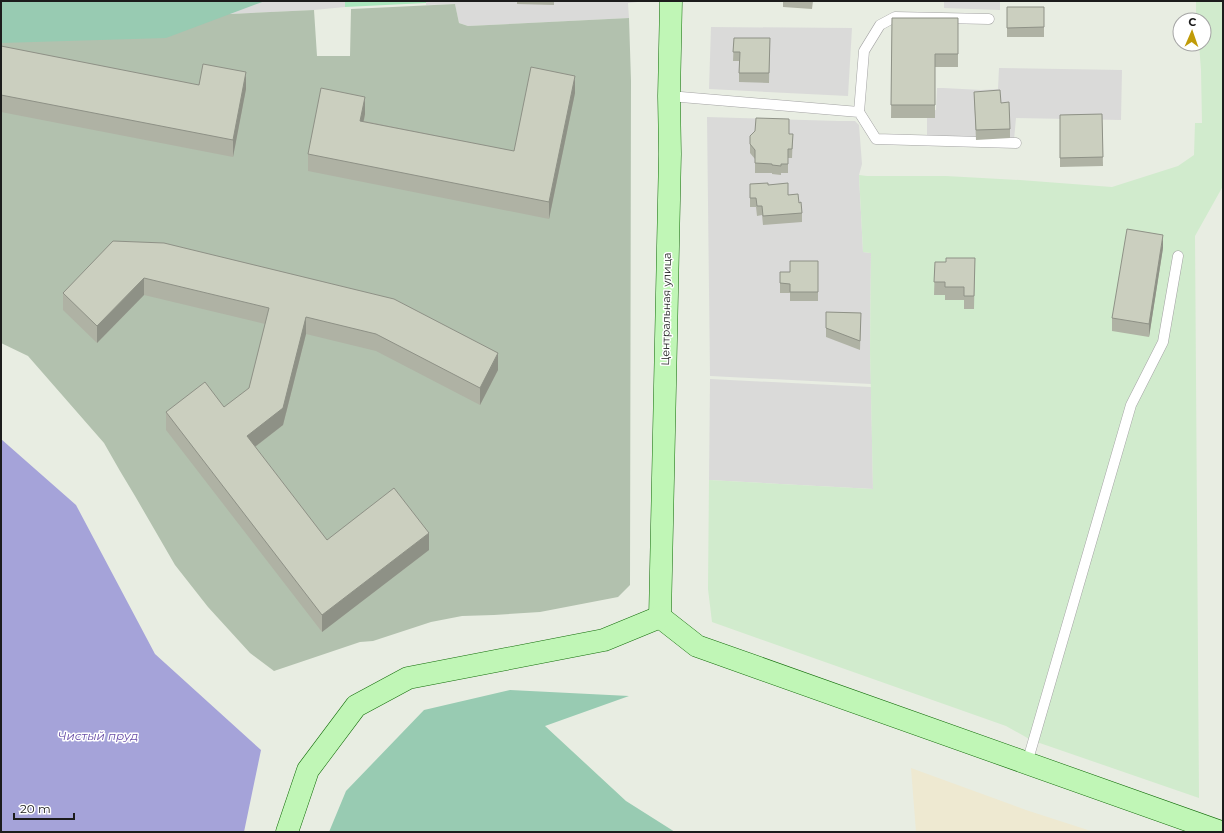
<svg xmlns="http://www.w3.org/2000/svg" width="1224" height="833" viewBox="0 0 1224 833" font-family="Montserrat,sans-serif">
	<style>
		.residential { fill: #dadad9 }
		.commercial { fill: #eee9d1 }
		.construction { fill: #b2c1ae }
		.farmland { fill: #d1ebcd }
		.grass { fill: #a9e6bc }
		.forest { fill: #98cbb2 }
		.water { fill: #a5a3d9 }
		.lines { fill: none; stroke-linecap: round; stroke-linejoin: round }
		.service-casing { stroke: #a3a3a3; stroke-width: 11 }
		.secondary-casing { stroke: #126d09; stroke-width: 23 }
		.service { stroke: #fff; stroke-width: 10 }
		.secondary { stroke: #c0f6b6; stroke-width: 22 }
		.wall { fill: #afb2a4 }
		.shaded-wall { fill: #8e9186 }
		.building { fill: #cbcfbf; stroke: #8e9186 }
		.labels { text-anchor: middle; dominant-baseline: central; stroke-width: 3; stroke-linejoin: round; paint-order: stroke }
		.street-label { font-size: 11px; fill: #1c1c1c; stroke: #fff }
		.water-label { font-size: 12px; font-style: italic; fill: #684da7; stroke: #fff }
	</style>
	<rect width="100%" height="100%" fill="#e8ede2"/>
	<g class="residential">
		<polygon points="181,1 345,1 345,7 314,10 230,14"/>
		<polygon points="426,1 647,1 628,3 629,18 468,26 459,23 455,4 426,5"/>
		<polygon points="944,1 1000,1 1000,10 944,8"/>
		<polygon points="711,27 852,28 848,96 709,89"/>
		<polygon points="999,68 1122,70 1121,120 1016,118 1014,140 927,141 927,111 936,110 937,88 943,88 981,90 998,89"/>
		<polygon points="707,117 839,121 855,121 859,125 862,164 859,175 863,252 871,253 870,350 871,384 710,376"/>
		<polygon points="710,379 871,387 873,489 709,480"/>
	</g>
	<polygon class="commercial" points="911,768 1026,810 1094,832 916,832"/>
	<polygon class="construction" points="1,1 230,14 314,10 317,56 350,56 351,9 455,4 459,23 468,26 629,18 631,81 630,585 618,597 540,612 494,615 462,616 431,622 373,641 360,642 274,671 250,653 208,607 175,565 135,496 120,471 104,443 28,356 1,343"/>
	<polygon class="farmland" points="1196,1 1223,1 1223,186 1195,236 1199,798 1031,740 1006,726 712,622 708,589 709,480 873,489 870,350 871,253 863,252 859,175 867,176 946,176 1020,180 1112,187 1178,166 1194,155 1195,123 1202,123 1201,70 1199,44 1204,44 1204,20 1196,20"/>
	<polygon class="grass" points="345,1 426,1 426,3 345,7"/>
	<g class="forest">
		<polygon points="1,1 265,1 166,38 1,43"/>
		<polygon points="510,690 629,696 545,726 626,801 675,832 329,832 346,791 424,710"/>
	</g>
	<polygon class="water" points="1,439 76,505 155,654 261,750 244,832 1,832"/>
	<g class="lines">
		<g class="service-casing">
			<g id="service">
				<polyline points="669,96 859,112 876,139 1016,143"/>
				<polyline points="859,112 864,51 880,25 895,17 989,19"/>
				<polyline points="1027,763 1131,405 1163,342 1178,256"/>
			</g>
		</g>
		<g class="secondary-casing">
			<g id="secondary">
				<polyline points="660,617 670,154 669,96 671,1"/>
				<polyline points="660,617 697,646 1221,832"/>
				<polyline points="287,832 308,770 356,706 408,678 604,640 660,617"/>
			</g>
		</g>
		<use href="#service" class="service"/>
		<use href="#secondary" class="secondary"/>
	</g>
	<g class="wall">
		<polygon points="517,1 554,1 554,5 517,4"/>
		<polygon points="783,1 813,1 812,9 783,7"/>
		<rect x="1007" y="7" width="37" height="30"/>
		<polygon points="892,18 958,18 958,67 935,67 935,118 891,118"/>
		<polygon points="734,38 770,38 769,83 739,82 739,61 733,61"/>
		<polygon points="1,46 199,85 246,89 233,157 1,112"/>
		<polygon points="974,92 1001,103 1010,129 1010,138 976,140"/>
		<polygon points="575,93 549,219 308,171 308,154 365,114 364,121 514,151"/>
		<polygon points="1102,114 1103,166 1060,167 1060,115"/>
		<polygon points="789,134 793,134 792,158 788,158 788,173 781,173 781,175 772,174 772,173 755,173 755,159 750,153 750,144"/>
		<polygon points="750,184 768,185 788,195 799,203 802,213 802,222 763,225 762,215 757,216 756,207 750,207"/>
		<polygon points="113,241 498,370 480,405 376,351 306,334 283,425 255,447 327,540 429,550 322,632 166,430 166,412 224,407 249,388 265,324 144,295 97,343 63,310 63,293"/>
		<polygon points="1163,248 1149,337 1112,331 1112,318"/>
		<polygon points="975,258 974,309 964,309 964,300 945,300 945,295 934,295 935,262 946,262"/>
		<polygon points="818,261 818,301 790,301 790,293 780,293 780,272 790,272"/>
		<polygon points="826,312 861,313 860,350 826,337"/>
	</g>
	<g class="shaded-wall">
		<polygon points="246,72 246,89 233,157 233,140"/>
		<polygon points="575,76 575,93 549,219 549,202"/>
		<polygon points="365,97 365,114 360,138 360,121"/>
		<polygon points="1163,235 1163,248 1149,337 1149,324"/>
		<polygon points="144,278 144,295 97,343 97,326"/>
		<polygon points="306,317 306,334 283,425 247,453 247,436"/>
		<polygon points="498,353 498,370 480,405 480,388"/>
		<polygon points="429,533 429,550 322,632 322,615"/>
	</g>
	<g class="building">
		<polygon points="1007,7 1044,7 1044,27 1007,28"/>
		<polygon points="892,18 958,18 958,54 935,54 935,105 891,105"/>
		<polygon points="734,38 770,38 769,73 739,73 740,52 733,52"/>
		<polygon points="1,46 199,85 203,64 246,72 233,140 1,95"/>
		<polygon points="531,67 575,76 549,202 308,154 321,88 365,97 360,121 514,151"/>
		<polygon points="1000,90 1001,103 1009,102 1010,129 976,130 974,92"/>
		<polygon points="1102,114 1103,157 1060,158 1060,115"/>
		<polygon points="756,118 789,119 789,134 793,134 792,149 788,149 788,164 781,164 781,166 772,165 772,164 755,163 755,150 750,144 750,136 755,131"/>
		<polygon points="768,183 768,185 788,183 788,195 798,194 799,203 801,202 802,213 763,216 762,206 757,206 756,198 750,198 750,184"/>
		<polygon points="1127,229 1163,235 1149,324 1112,318"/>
		<polygon points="113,241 164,243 394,299 498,353 480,388 376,334 306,317 283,408 247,436 327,540 394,488 429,533 322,615 166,412 205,382 224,407 249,388 269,308 144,278 97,326 63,293"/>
		<polygon points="946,258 975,258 974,296 964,296 964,287 945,287 945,282 934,282 935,262 946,262"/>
		<polygon points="790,261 818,261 818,292 790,292 790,284 780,283 780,272 790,272"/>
		<polygon points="826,312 861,313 860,341 826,328"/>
	</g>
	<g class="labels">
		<g class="street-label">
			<text transform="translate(666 309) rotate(-89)">Центральная улица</text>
		</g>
		<g class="water-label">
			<text x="98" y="735">Чистый пруд</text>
		</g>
	</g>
	<rect width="1224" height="833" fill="none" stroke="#1c1c1c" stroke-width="4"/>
	<g transform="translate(1192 32) rotate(2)"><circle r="19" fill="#ffffff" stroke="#a4a4a4"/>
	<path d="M0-3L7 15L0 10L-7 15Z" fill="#c09b08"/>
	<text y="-6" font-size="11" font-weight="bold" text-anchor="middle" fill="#1c1c1c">С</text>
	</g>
	<path d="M14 813v6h60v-6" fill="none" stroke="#1c1c1c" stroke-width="2"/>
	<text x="20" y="813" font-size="12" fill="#1c1c1c" stroke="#ffffff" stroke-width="3" paint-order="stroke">20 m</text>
</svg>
